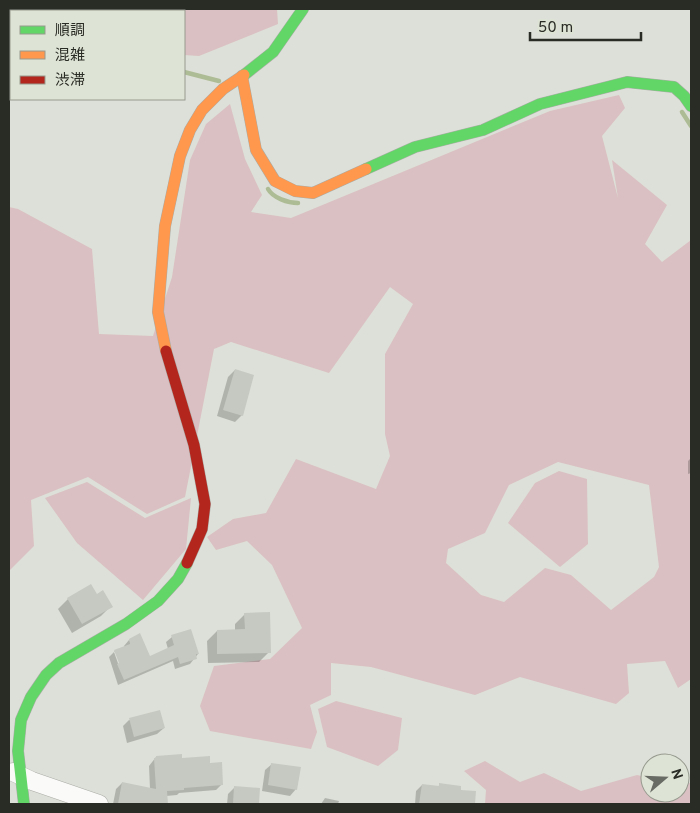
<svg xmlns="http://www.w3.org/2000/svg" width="700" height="813" viewBox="0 0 700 813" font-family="Overpass,'Noto Sans JP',sans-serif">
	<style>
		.green { fill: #dac0c2; fill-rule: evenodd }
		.shadow { fill: #0003 }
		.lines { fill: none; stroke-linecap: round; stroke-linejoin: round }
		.stream { stroke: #aebc96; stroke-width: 4.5 }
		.building { fill: #c6c9c2 }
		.street-casing { stroke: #aaada7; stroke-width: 19 }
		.fast-casing { stroke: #aaada7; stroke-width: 12 }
		.slow-casing { stroke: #aaada7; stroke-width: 12 }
		.jam-casing { stroke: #aaada7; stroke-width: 12 }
		.street { stroke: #fafaf9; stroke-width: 18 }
		.fast { stroke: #63d668; stroke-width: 11 }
		.slow { stroke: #ff974d; stroke-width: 11 }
		.jam { stroke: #b3261e; stroke-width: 11 }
	</style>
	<rect width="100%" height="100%" fill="#dde0d8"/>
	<g class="green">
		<polygon points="9,9 277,9 278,24 199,56 184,55 184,11 11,11 11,39 9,38"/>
		<path d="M619 95 625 108 602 136 618 198 612 160 667 205 645 244 662 262 691 240V679L678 688 665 661 627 664 629 693 616 704 520 677 475 695 371 667 331 663V695L310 705 317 732 311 749 210 731 200 706 214 666 270 659 302 628 272 565 247 541 216 550 207 537 233 519 266 513 296 459 376 489 390 456 385 434V354L413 304 390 287 329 373 231 342 214 349 185 497 147 514 88 477 31 500 34 546 9 571V207L18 209 92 249 99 334 153 336 172 277 190 160 206 124 230 104 245 159 262 195 251 212 291 218 550 111ZM558 462 649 485 659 567 654 577 611 610 571 575 545 568 504 602 481 595 446 563 448 549 485 533 509 485Z"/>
		<polygon points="559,471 587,479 588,544 560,567 508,523 535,483"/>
		<polygon points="87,482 145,518 191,498 186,549 143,600 77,543 45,498"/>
		<polygon points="336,701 402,718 398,750 378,766 327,747 318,709"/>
		<polygon points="485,761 520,782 544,773 581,791 637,775 650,778 650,793 680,793 680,785 684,786 691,782 691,804 485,804 486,790 464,771"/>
	</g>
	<g class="shadow">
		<polygon points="235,370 242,415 235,422 217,416 228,377"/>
		<polygon points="691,458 691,473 688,474 688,461"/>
		<polygon points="97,596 111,606 101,616 72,633 58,609 68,599"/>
		<polygon points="245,614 269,652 259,662 208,663 207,641 217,631 235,631 235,624"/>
		<polygon points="172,637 198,654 190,664 175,669 173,661 118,685 109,657 114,652 120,669 123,668 116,652 114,652 115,651 124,647 124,646 129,640 149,658 168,649 166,642"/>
		<polygon points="129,720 164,728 157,734 127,743 123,726"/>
		<polygon points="156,757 209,764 222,784 216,790 179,793 177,795 166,796 167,804 113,804 116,789 122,783 150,789 149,766"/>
		<polygon points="272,764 296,789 290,796 262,791 265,770"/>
		<polygon points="422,785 437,787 440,785 460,791 475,793 473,804 415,804 416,791"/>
		<polygon points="235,787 259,789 258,804 227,804 228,794"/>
		<polygon points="325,798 339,801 338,804 321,804"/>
	</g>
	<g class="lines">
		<g class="stream">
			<polyline points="184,72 219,81"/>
			<polyline points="682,112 691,126"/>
			<path d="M268 189C273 198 288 203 298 203"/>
		</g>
	</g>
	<g class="building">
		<polygon points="235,369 254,375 243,416 223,410"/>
		<polygon points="91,584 97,594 103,590 113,607 82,624 67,598"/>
		<polygon points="270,612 271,653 217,654 217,630 245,629 244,613"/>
		<polygon points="191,629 199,654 196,654 197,659 180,664 178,657 124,680 117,664 119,663 114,650 130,644 129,639 140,633 150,656 174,645 171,635"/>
		<polygon points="160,710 165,728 134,737 129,718"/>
		<polygon points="182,754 182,758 210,756 210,763 222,762 223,785 184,788 184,790 167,791 168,804 118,804 122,782 156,789 154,758 156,758 156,756"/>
		<polygon points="271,763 301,767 297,790 268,785"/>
		<polygon points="439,783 461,786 461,790 476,791 475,804 419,804 422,784 439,786"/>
		<polygon points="234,786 260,788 259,804 233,804"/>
	</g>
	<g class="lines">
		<g class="street-casing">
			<polyline id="street" points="13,772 32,781 99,804"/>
		</g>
		<g class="fast-casing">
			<g id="fast">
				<polyline points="244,75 273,52 303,9"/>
				<polyline points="366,169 415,147 483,130 540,104 627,82 674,87 684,96 691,106"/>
				<polyline points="24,804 18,751 21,720 31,697 46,675 59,663 126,624 158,601 178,579 187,563"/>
			</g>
		</g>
		<g class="slow-casing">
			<g id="slow">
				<polyline points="242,76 256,150 275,181 295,191 313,193 366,169"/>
				<polyline points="166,351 158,312 165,226 180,156 190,130 202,110 223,89 244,75"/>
			</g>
		</g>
		<g class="jam-casing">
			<polyline id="jam" points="166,351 194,445 205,504 202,529 187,563"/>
		</g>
		<use href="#street" class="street"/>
		<use href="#fast" class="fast"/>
		<use href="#slow" class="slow"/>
		<use href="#jam" class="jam"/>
	</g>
	<rect width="700" height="813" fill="none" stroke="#292b25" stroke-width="20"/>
	<rect x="10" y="10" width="175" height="90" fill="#dee4d5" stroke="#969a8f"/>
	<rect x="20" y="26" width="25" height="8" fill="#63d668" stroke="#969a8f"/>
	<text x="55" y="35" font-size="15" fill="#292b25">順調</text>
	<rect x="20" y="51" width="25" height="8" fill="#ff974d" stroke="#969a8f"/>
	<text x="55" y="60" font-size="15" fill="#292b25">混雑</text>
	<rect x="20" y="76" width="25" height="8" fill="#b3261e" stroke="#969a8f"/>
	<text x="55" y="85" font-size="15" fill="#292b25">渋滞</text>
	<g transform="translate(665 778) rotate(71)"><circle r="24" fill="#dee4d5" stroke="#969a8f"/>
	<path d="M0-4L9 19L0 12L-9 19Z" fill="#686a64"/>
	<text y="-8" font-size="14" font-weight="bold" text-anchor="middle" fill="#292b25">N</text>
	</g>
	<path d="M530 32v8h111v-8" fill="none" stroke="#292b25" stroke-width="2.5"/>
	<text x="538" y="32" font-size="15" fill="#292b25" stroke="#dee4d5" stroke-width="4" paint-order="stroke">50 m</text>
</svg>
